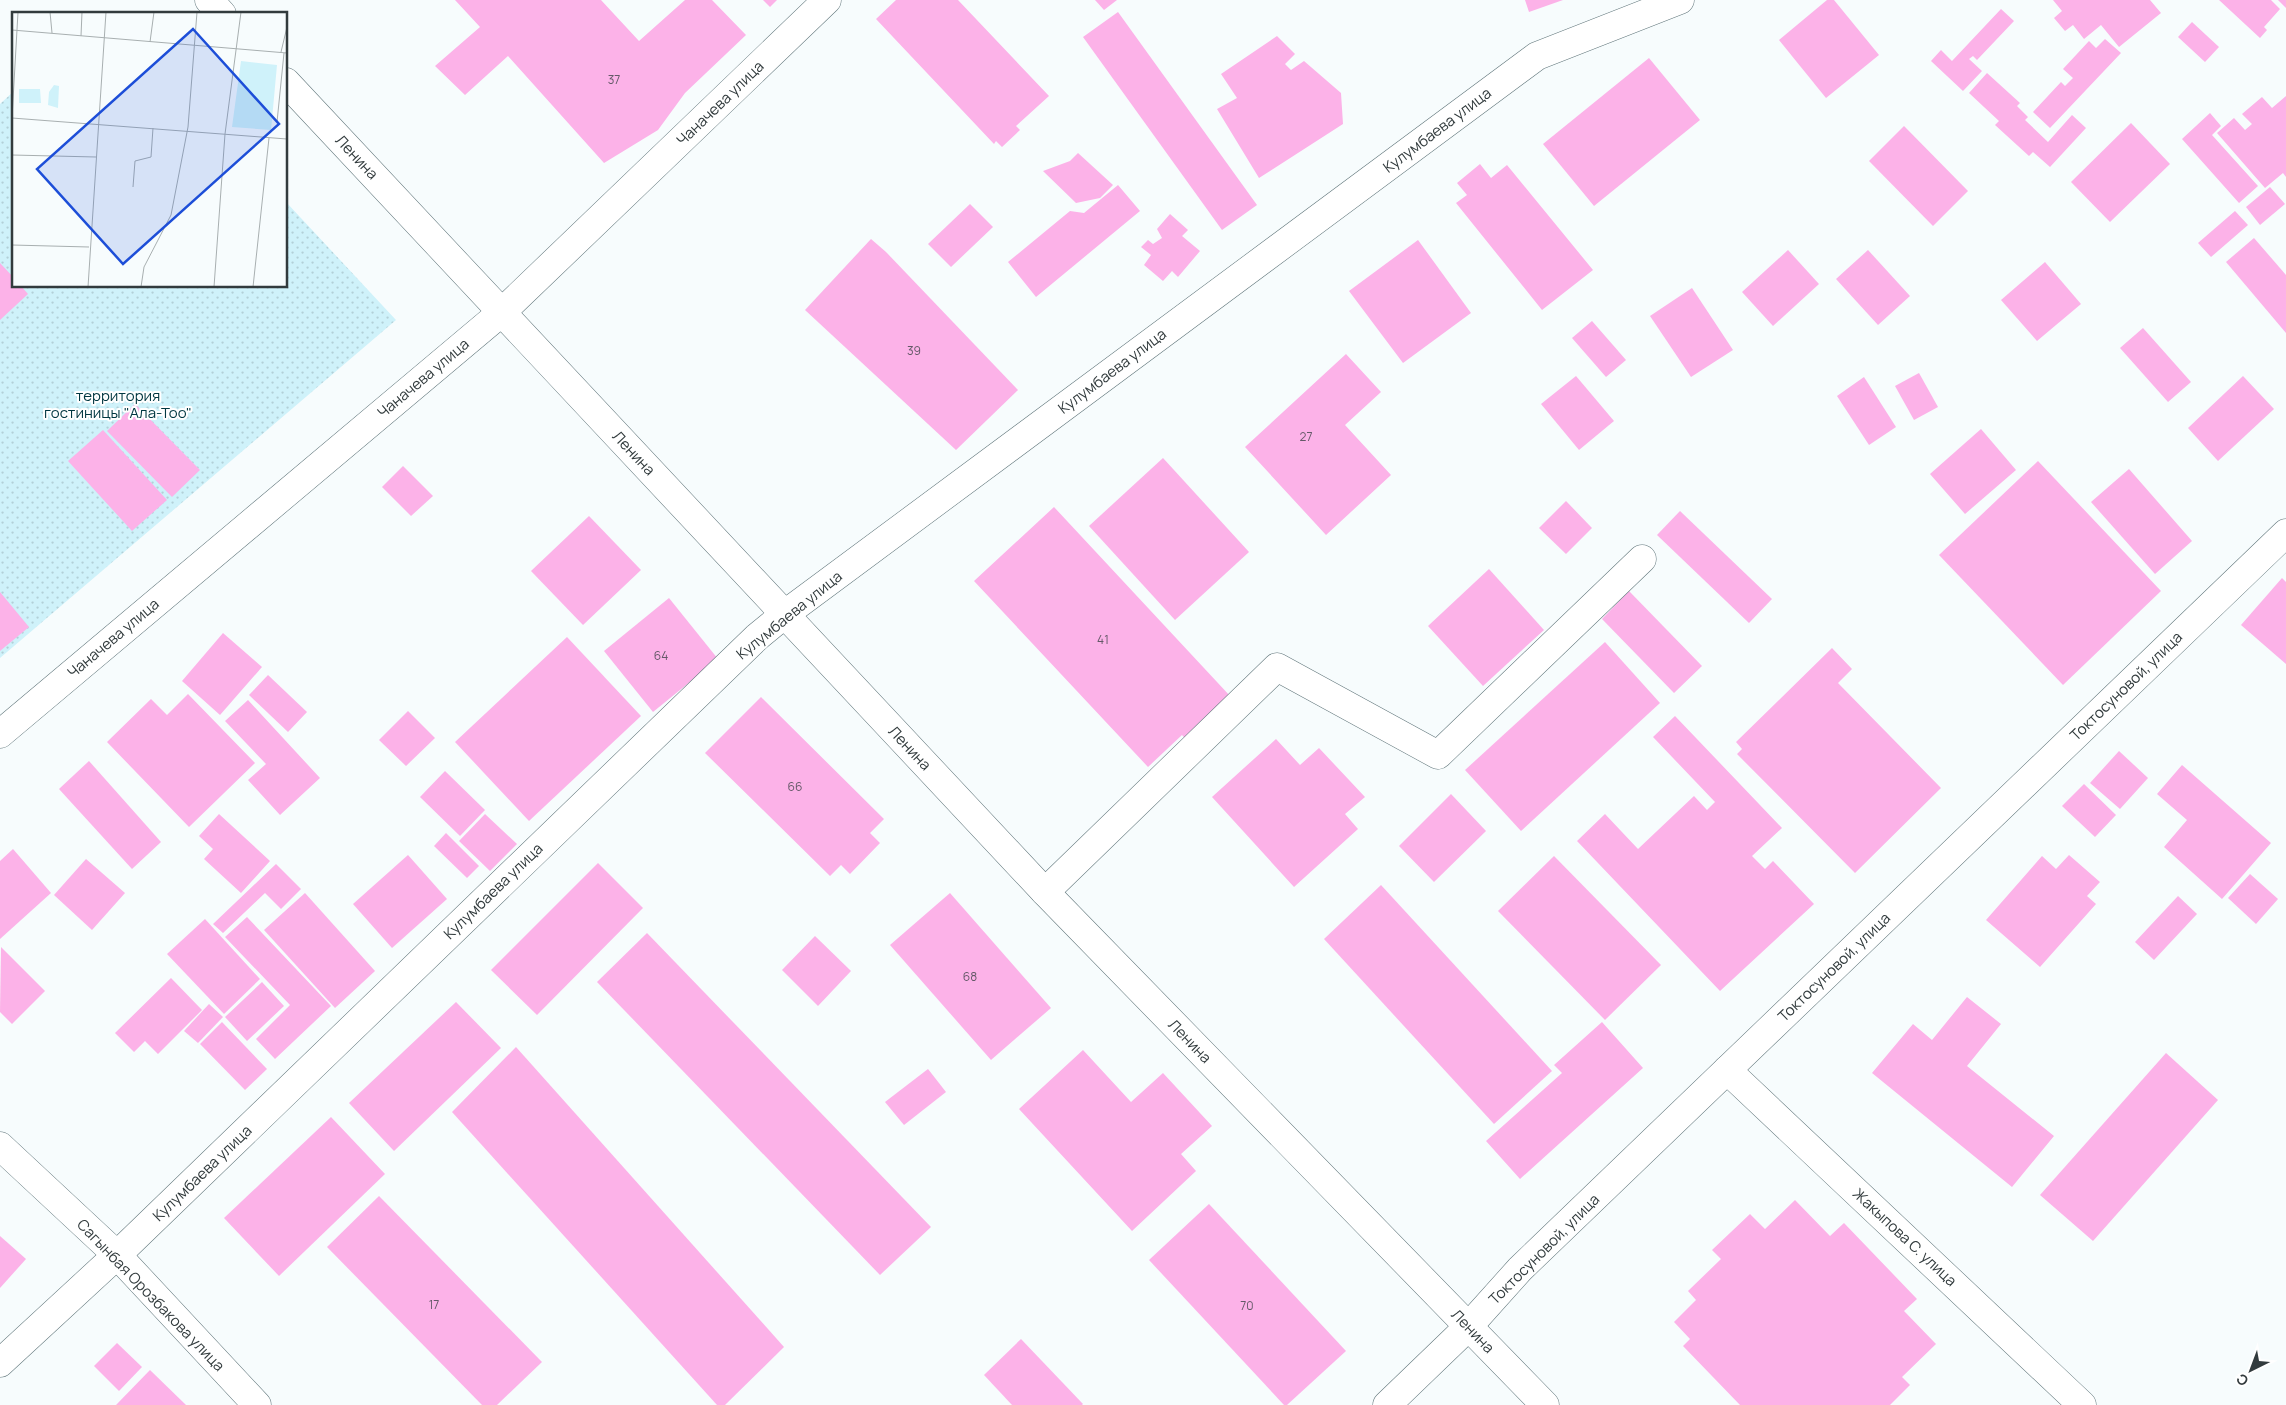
<svg xmlns="http://www.w3.org/2000/svg" width="2286" height="1405" viewBox="0 0 2286 1405" font-family="Manrope,sans-serif">
	<style>
		.park { fill: url(#park-dots) }
		.building { fill: #fcb2e8 }
		.lines { fill: none; stroke-linecap: round; stroke-linejoin: round }
		.minor-casing { stroke: #61767b; stroke-width: 29 }
		.tertiary-casing { stroke: #61767b; stroke-width: 29 }
		.primary-casing { stroke: #61767b; stroke-width: 29 }
		.minor { stroke: #fff; stroke-width: 28 }
		.tertiary { stroke: #fff; stroke-width: 28 }
		.primary { stroke: #fff; stroke-width: 28 }
		.labels { text-anchor: middle; dominant-baseline: central; stroke-width: 4; stroke-linejoin: round; paint-order: stroke }
		.number-label { font-size: 12px; fill: #645968 }
		.street-label { font-size: 15px; fill: #323b3d; stroke: #fff }
		.park-label { font-size: 15px; fill: #003741; stroke: #fff }
		.inset-road { fill: none; stroke: #a8afb0; stroke-width: 1 }
		.view { fill: #1d4ed8; fill-opacity: 0.15; stroke: #1d4ed8; stroke-width: 2.5 }
		.inset-edge { fill: none; stroke: #323b3d; stroke-width: 2.5 }
	</style>
	<defs>
		<pattern id="park-dots" width="8" height="8" patternUnits="userSpaceOnUse" patternTransform="scale(1.25)"><rect width="8" height="8" fill="#cff2fa"/><path d="M2 2h.1M6 6h.1" fill="none" stroke="#b2d0d7" stroke-width="1.8" stroke-linecap="round"/></pattern>
	</defs>
	<rect width="100%" height="100%" fill="#f7fcfd"/>
	<polygon class="park" points="14,91 14,286 286,286 286,202 396,320 0,658 0,104"/>
	<g class="building">
		<polygon points="455,0 601,0 639,41 685,0 712,0 746,35 685,93 658,130 604,163 508,56 465,95 435,66 480,27"/>
		<polygon points="763,0 777,0 770,7"/>
		<polygon points="896,0 958,0 1049,96 1016,126 1020,130 1002,147 996,141 994,144 876,19"/>
		<polygon points="1095,0 1117,0 1104,10"/>
		<polygon points="1525,0 1563,0 1529,12"/>
		<polygon points="1827,0 1834,0 1879,55 1826,98 1779,40"/>
		<polygon points="2053,0 2150,0 2161,13 2119,47 2101,25 2084,39 2073,25 2065,31 2054,18 2062,11"/>
		<polygon points="2219,0 2271,0 2280,9 2264,27 2267,30 2260,38"/>
		<polygon points="2278,0 2286,0 2286,8"/>
		<polygon points="2001,9 2014,21 1977,60 1973,56 1969,59 1982,71 1963,91 1931,61 1941,50 1952,61"/>
		<polygon points="1118,12 1257,205 1222,230 1083,37"/>
		<polygon points="2192,22 2219,47 2205,62 2178,37"/>
		<polygon points="1277,36 1295,54 1285,64 1291,70 1304,61 1341,93 1343,124 1259,178 1217,109 1237,98 1221,74"/>
		<polygon points="2105,39 2121,53 2050,128 2033,112 2061,82 2065,86 2073,78 2063,69 2089,41 2096,48"/>
		<polygon points="1649,58 1700,120 1594,206 1543,144"/>
		<polygon points="1987,73 2020,103 2017,106 2028,117 2025,120 2048,142 2072,115 2086,128 2050,167 2033,152 2029,156 1995,125 1999,121 1969,93"/>
		<polygon points="2286,96 2286,177 2283,173 2265,188 2217,133 2234,118 2245,130 2252,124 2242,114 2262,97 2272,108"/>
		<polygon points="2210,113 2221,126 2212,135 2258,186 2239,203 2182,139"/>
		<polygon points="2131,123 2170,164 2110,222 2071,182"/>
		<polygon points="1904,126 1968,191 1933,226 1869,161"/>
		<polygon points="1078,153 1113,185 1100,198 1076,203 1043,171 1070,161"/>
		<polygon points="1480,164 1491,178 1507,165 1593,270 1542,310 1456,203 1467,195 1457,183"/>
		<polygon points="1118,185 1140,211 1036,297 1008,262 1070,211 1084,213"/>
		<polygon points="2270,187 2285,204 2260,225 2246,207"/>
		<polygon points="970,204 993,227 951,267 928,244"/>
		<polygon points="2235,211 2248,225 2211,257 2198,243"/>
		<polygon points="1170,214 1188,230 1182,236 1200,251 1178,277 1172,271 1163,281 1144,265 1151,255 1141,247 1148,240 1153,244 1162,238 1157,229"/>
		<polygon points="2254,238 2286,275 2286,333 2226,262"/>
		<polygon points="871,239 886,252 1018,390 956,450 805,310"/>
		<polygon points="1418,240 1471,313 1403,363 1349,291"/>
		<polygon points="1788,250 1819,284 1773,326 1742,292"/>
		<polygon points="1868,250 1910,296 1878,325 1836,279"/>
		<polygon points="2045,262 2081,304 2037,341 2001,300"/>
		<polygon points="0,263 14,278 14,286 21,286 28,294 0,320"/>
		<polygon points="1692,288 1733,350 1691,377 1650,316"/>
		<polygon points="1592,321 1626,360 1606,377 1572,338"/>
		<polygon points="2143,328 2191,382 2168,402 2120,348"/>
		<polygon points="1346,354 1381,392 1345,425 1391,475 1326,535 1245,447"/>
		<polygon points="1919,373 1938,407 1914,420 1895,386"/>
		<polygon points="1576,376 1614,421 1579,450 1541,404"/>
		<polygon points="2243,376 2274,409 2218,461 2188,428"/>
		<polygon points="1864,377 1896,427 1869,445 1837,396"/>
		<polygon points="135,404 200,470 172,497 107,431"/>
		<polygon points="1981,429 2016,470 1965,514 1930,474"/>
		<polygon points="103,430 167,500 132,531 68,461"/>
		<polygon points="1163,458 1249,552 1175,620 1089,526"/>
		<polygon points="2038,461 2161,591 2063,685 1939,555"/>
		<polygon points="403,466 433,496 411,516 382,487"/>
		<polygon points="2129,469 2192,541 2155,574 2091,502"/>
		<polygon points="1566,501 1592,528 1566,554 1539,528"/>
		<polygon points="1054,507 1231,697 1189,743 1182,735 1148,767 974,581"/>
		<polygon points="1680,511 1772,599 1749,623 1657,535"/>
		<polygon points="589,516 641,570 583,625 531,571"/>
		<polygon points="1489,569 1544,630 1483,686 1428,626"/>
		<polygon points="2282,578 2286,582 2286,664 2241,625"/>
		<polygon points="1629,591 1702,666 1674,693 1602,619"/>
		<polygon points="0,592 29,627 0,651"/>
		<polygon points="669,598 718,659 653,712 604,651"/>
		<polygon points="223,633 262,667 220,715 182,681"/>
		<polygon points="567,637 641,716 529,821 455,742"/>
		<polygon points="1605,642 1660,703 1521,831 1465,770"/>
		<polygon points="1832,648 1852,669 1838,683 1941,788 1855,873 1737,754 1742,749 1736,742"/>
		<polygon points="268,675 307,712 288,732 249,695"/>
		<polygon points="188,694 255,763 189,827 107,742 151,699 167,715"/>
		<polygon points="761,697 884,819 870,833 880,843 850,874 841,865 830,876 705,753"/>
		<polygon points="248,700 320,778 280,815 248,780 266,764 225,721"/>
		<polygon points="408,711 435,738 406,766 379,740"/>
		<polygon points="1675,716 1782,828 1752,856 1765,869 1773,861 1814,904 1720,991 1577,841 1605,814 1638,849 1694,796 1707,810 1715,802 1653,737"/>
		<polygon points="1276,739 1300,765 1319,748 1365,797 1345,814 1358,829 1294,887 1212,797"/>
		<polygon points="2119,751 2148,778 2120,809 2090,783"/>
		<polygon points="89,761 161,842 132,869 59,789"/>
		<polygon points="2182,765 2271,843 2222,899 2164,847 2187,820 2157,794"/>
		<polygon points="445,771 485,810 460,836 420,797"/>
		<polygon points="2084,784 2116,815 2095,837 2062,806"/>
		<polygon points="1451,794 1486,831 1434,882 1399,846"/>
		<polygon points="219,814 270,861 241,893 204,859 213,849 199,836"/>
		<polygon points="485,814 517,844 490,871 459,841"/>
		<polygon points="446,833 479,866 467,878 434,846"/>
		<polygon points="13,849 51,893 0,939 0,861"/>
		<polygon points="408,855 447,899 392,948 353,904"/>
		<polygon points="2069,855 2100,882 2087,896 2096,904 2040,967 1986,920 2042,856 2056,869"/>
		<polygon points="1554,856 1661,965 1605,1020 1498,911"/>
		<polygon points="86,859 125,893 92,930 54,895"/>
		<polygon points="598,863 643,908 537,1015 491,970"/>
		<polygon points="276,864 301,889 281,909 265,893 223,933 213,924"/>
		<polygon points="2250,874 2278,899 2256,924 2228,898"/>
		<polygon points="1381,885 1552,1071 1494,1124 1324,939"/>
		<polygon points="305,893 375,971 335,1008 264,930"/>
		<polygon points="950,893 1051,1008 991,1060 890,945"/>
		<polygon points="2178,896 2197,914 2154,960 2135,942"/>
		<polygon points="247,917 331,1006 275,1059 256,1039 290,1005 225,937"/>
		<polygon points="205,919 260,979 224,1014 167,954"/>
		<polygon points="647,933 931,1227 880,1275 597,982"/>
		<polygon points="815,936 851,971 818,1006 782,970"/>
		<polygon points="1,947 45,991 12,1024 0,1012"/>
		<polygon points="171,978 202,1010 158,1054 145,1041 134,1052 115,1033"/>
		<polygon points="262,982 284,1006 247,1041 225,1017"/>
		<polygon points="1967,997 2001,1024 1967,1066 2054,1136 2012,1187 1872,1073 1913,1024 1932,1040"/>
		<polygon points="456,1002 501,1048 394,1151 349,1103"/>
		<polygon points="209,1004 223,1017 198,1043 184,1031"/>
		<polygon points="222,1022 267,1069 245,1090 200,1044"/>
		<polygon points="1602,1022 1643,1068 1520,1179 1486,1141 1562,1073 1554,1065"/>
		<polygon points="516,1047 784,1347 725,1405 717,1405 452,1112"/>
		<polygon points="1083,1050 1131,1102 1163,1073 1212,1126 1181,1154 1196,1171 1132,1231 1019,1109"/>
		<polygon points="2166,1053 2218,1100 2093,1241 2040,1195"/>
		<polygon points="928,1069 946,1092 904,1125 885,1102"/>
		<polygon points="331,1117 385,1174 279,1276 224,1218"/>
		<polygon points="379,1196 542,1362 497,1405 482,1405 327,1247"/>
		<polygon points="1795,1200 1830,1236 1844,1223 1917,1299 1904,1311 1936,1344 1902,1377 1910,1385 1890,1405 1740,1405 1683,1346 1690,1339 1674,1322 1696,1300 1688,1291 1721,1259 1712,1250 1750,1214 1765,1229"/>
		<polygon points="1209,1204 1346,1351 1287,1405 1284,1405 1149,1260"/>
		<polygon points="0,1236 26,1259 0,1288"/>
		<polygon points="1021,1339 1083,1404 1082,1405 1012,1405 984,1375"/>
		<polygon points="117,1343 142,1367 119,1391 94,1366"/>
		<polygon points="150,1370 186,1405 116,1405"/>
	</g>
	<g class="lines">
		<g class="minor-casing">
			<g id="minor">
				<polyline points="0,734 502,312 827,0"/>
				<polyline points="1045,892 1277,667 1438,755 1642,559"/>
				<polyline points="1727,1070 2082,1405"/>
				<polyline points="0,1363 117,1255 757,637 785,614 1537,56 1680,0"/>
				<polyline points="1387,1405 1468,1327 1520,1269 2286,533"/>
			</g>
		</g>
		<g class="tertiary-casing">
			<polyline id="tertiary" points="0,1146 117,1255 257,1405"/>
		</g>
		<g class="primary-casing">
			<g id="primary">
				<polyline points="209,0 222,14"/>
				<polyline points="286,82 1045,892 1545,1405"/>
			</g>
		</g>
		<use href="#minor" class="minor"/>
		<use href="#tertiary" class="tertiary"/>
		<use href="#primary" class="primary"/>
	</g>
	<g class="labels">
		<g class="number-label">
			<text x="614" y="79">37</text>
			<text x="914" y="350">39</text>
			<text x="1306" y="436">27</text>
			<text x="1103" y="639">41</text>
			<text x="661" y="655">64</text>
			<text x="795" y="786">66</text>
			<text x="970" y="976">68</text>
			<text x="434" y="1304">17</text>
			<text x="1247" y="1305">70</text>
		</g>
		<g class="street-label">
			<text transform="translate(720 103) rotate(-44)">Чаначева улица</text>
			<text transform="translate(1437 130) rotate(-37)">Кулумбаева улица</text>
			<text transform="translate(357 157) rotate(47)">Ленина</text>
			<text transform="translate(1112 371) rotate(-37)">Кулумбаева улица</text>
			<text transform="translate(423 378) rotate(-40)">Чаначева улица</text>
			<text transform="translate(634 453) rotate(47)">Ленина</text>
			<text transform="translate(789 615) rotate(-39)">Кулумбаева улица</text>
			<text transform="translate(113 638) rotate(-40)">Чаначева улица</text>
			<text transform="translate(2126 686) rotate(-44)">Токтосуновой, улица</text>
			<text transform="translate(910 748) rotate(47)">Ленина</text>
			<text transform="translate(493 891) rotate(-44)">Кулумбаева улица</text>
			<text transform="translate(1834 967) rotate(-44)">Токтосуновой, улица</text>
			<text transform="translate(1190 1041) rotate(46)">Ленина</text>
			<text transform="translate(202 1173) rotate(-44)">Кулумбаева улица</text>
			<text transform="translate(1905 1237) rotate(43)">Жакыпова С. улица</text>
			<text transform="translate(1544 1249) rotate(-45)">Токтосуновой, улица</text>
			<text transform="translate(151 1295) rotate(46)">Сагынбая Орозбакова улица</text>
			<text transform="translate(1473 1331) rotate(46)">Ленина</text>
		</g>
		<g class="park-label">
			<text x="118" y="395">территория<tspan x="118" dy="17">гостиницы "Ала-Тоо"</tspan></text>
		</g>
	</g>
	<g transform="translate(12 12)">
		<rect width="275" height="275" fill="#f7fcfd"/>
		<path d="M229 49 265 53 259 118 220 115ZM42 73 47 74 46 96 36 93 37 80ZM7 77H28L29 91H7Z" fill="#cff2fa"/>
		<path class="inset-road" d="M38 0 40 21M0 18 275 41M69 24 70 0M138 30 142 0M269 40 275 15M0 106 6 0M0 106 275 127M265 110 272 41M0 143 84 145M121 175 123 149 139 145 141 116M0 233 77 235M76 275 94 0M129 275 132 255 159 203 176 115 185 0M202 275 213 122 229 0M241 275 257 126"/>
		<path class="view" d="M181 17 267 112 111 252 25 157Z"/>
		<rect width="275" height="275" class="inset-edge"/>
	</g>
	<g transform="translate(2251 1370) rotate(222)" stroke="#ffffff" stroke-width="4" paint-order="stroke">
	<path d="M0-4L9 19L0 12L-9 19Z" fill="#323b3d"/>
	<text y="-8" font-size="14" font-weight="bold" text-anchor="middle" fill="#323b3d">С</text>
	</g>
</svg>
